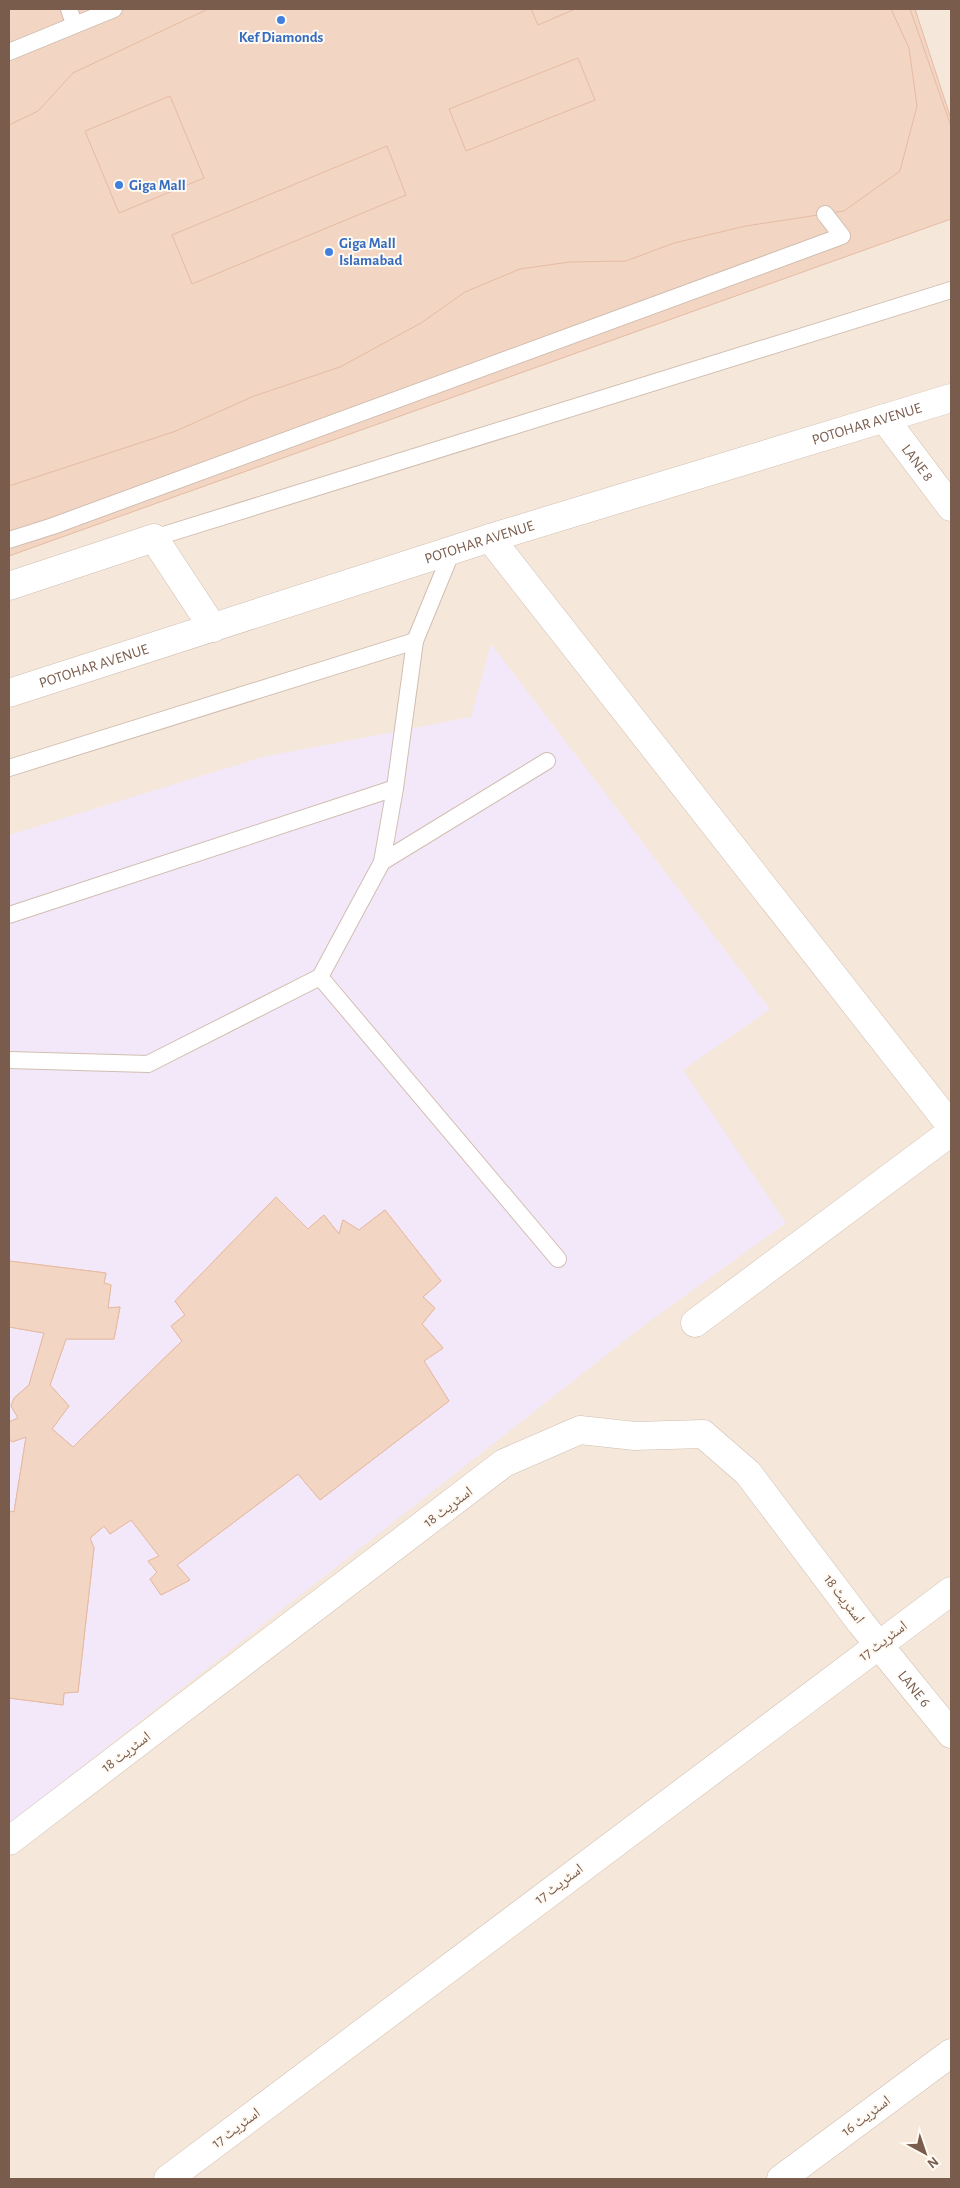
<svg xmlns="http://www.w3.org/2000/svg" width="960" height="2188" viewBox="0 0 960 2188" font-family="'Alegreya Sans','Noto Naskh Arabic',sans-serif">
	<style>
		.residential { fill: #f5e8da }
		.education { fill: #f3e8fa }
		.building { fill: #f3d5c3; stroke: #e6bba3; fill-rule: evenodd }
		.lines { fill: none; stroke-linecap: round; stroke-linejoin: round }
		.service-casing { stroke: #d1beb0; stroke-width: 18 }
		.minor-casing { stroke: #d1beb0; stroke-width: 29 }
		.tertiary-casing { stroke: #d1beb0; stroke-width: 29 }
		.service { stroke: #fff; stroke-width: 16 }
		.minor { stroke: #fff; stroke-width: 28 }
		.tertiary { stroke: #fff; stroke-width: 28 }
		.shop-dot { fill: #3f7fe0; stroke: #fffaf3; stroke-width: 2 }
		.labels { text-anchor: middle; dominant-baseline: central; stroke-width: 4; stroke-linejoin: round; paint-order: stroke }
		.shop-label { font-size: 15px; font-weight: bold; fill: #366cbe; stroke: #fffaf3; text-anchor: start }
		.street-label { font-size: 15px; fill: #7a5c4d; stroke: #fffaf3 }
	</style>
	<rect width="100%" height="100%" fill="#fdf6ec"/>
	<rect class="residential" x="9" y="9" width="942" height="2170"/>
	<polygon class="education" points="491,644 770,1009 683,1070 786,1223 643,1326 9,1824 9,835 263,757 471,717"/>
	<g class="building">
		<polygon points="9,9 915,9 951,119 951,218 9,529"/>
		<polygon points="9,9 910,9 951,126 951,219 9,556"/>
		<polygon points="208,9 891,9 909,48 917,106 900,171 844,211 746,226 674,243 626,261 570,262 520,269 465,292 421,323 340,367 254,396 176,431 9,486 9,125 38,111 73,73"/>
		<polygon points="531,9 575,9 538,25"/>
		<polygon points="578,58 595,100 466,151 449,109"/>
		<polygon points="170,96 204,178 119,213 85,131"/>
		<polygon points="387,146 406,195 192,284 172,235"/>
		<path d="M276 1197 308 1229 324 1215 339 1234 343 1220 359 1230 385 1210 441 1281 423 1297 435 1308 422 1324 443 1348 424 1361 449 1401 320 1500 298 1474 177 1565 190 1580 161 1595 150 1579 157 1572 148 1561 159 1556 131 1520 110 1534 104 1526 90 1538 94 1548 78 1692 64 1693 63 1705 9 1698V1511L14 1512 26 1437 12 1442 9 1438V1422L18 1418 11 1406 14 1398 29 1385 44 1333 9 1327V1261L106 1273 104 1283 111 1285 108 1308 120 1307 114 1339H66L50 1385 69 1406 52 1429 73 1447 182 1341 171 1326 185 1315 175 1301ZM309 1258 331 1283 330 1304 343 1320 370 1328 397 1362 301 1437 287 1418 273 1417 209 1471 171 1427 235 1373 238 1360 218 1337ZM42 1444 60 1462 70 1452 113 1500 74 1529 47 1525 49 1513 32 1510Z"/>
		<polygon points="276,1197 308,1229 324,1215 339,1234 343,1220 359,1230 385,1210 441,1281 423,1297 435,1308 422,1324 443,1348 424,1361 449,1401 320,1500 298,1474 177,1565 190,1580 161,1595 150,1579 157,1572 148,1561 159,1556 131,1520 110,1534 104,1526 90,1538 94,1548 78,1692 64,1693 63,1705 9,1698 9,1511 14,1512 26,1437 12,1442 9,1438 9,1422 18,1418 11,1406 14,1398 29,1385 44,1333 9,1327 9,1261 106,1273 104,1283 111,1285 108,1308 120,1307 114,1339 66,1339 50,1385 69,1406 52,1429 73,1447 182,1341 171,1326 185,1315 175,1301"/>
	</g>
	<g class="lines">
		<g class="service-casing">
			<g id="service">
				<polyline points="69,9 74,24"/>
				<polyline points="9,52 114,9"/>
				<polyline points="154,538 951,290"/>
				<polyline points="9,540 53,526 842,236 825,214"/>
				<polyline points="9,768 415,641"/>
				<polyline points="382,862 547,761"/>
				<polyline points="9,915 395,788"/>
				<polyline points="320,977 558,1259"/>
				<polyline points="9,1060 148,1064 320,977 382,862 395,788 415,641 452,551"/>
			</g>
		</g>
		<g class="minor-casing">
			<g id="minor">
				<path id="s1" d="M884 418 951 507"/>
				<polyline points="490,538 951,1126"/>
				<polyline points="695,1323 951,1132"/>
				<path id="s2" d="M9 1841 504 1463 580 1430 635 1436 703 1434 748 1473 861 1623 951 1734"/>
				<polyline points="168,2179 951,1591"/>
				<polyline points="781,2179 951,2053"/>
			</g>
		</g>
		<g class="tertiary-casing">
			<g id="tertiary">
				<polyline points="9,586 154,538 213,628"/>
				<path id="s3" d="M9 693 490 538 951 398"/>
			</g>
		</g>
		<use href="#service" class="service"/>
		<use href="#minor" class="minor"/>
		<use href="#tertiary" class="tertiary"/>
	</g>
	<g class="shop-dot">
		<circle cx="281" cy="20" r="5"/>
		<circle cx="119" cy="185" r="5"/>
		<circle cx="329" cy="252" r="5"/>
	</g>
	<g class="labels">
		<g class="shop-label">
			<text x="281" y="37" text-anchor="middle">Kef Diamonds</text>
			<text x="129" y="185">Giga Mall</text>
			<text x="339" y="243">Giga Mall<tspan x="339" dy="17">Islamabad</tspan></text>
		</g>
		<g class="street-label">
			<text stroke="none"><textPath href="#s3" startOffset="899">POTOHAR AVENUE</textPath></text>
			<text stroke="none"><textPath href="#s1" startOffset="56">LANE 8</textPath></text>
			<text stroke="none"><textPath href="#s3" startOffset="494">POTOHAR AVENUE</textPath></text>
			<text stroke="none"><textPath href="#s3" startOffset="89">POTOHAR AVENUE</textPath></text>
			<text transform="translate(448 1507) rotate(-37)">اسٹریٹ 18</text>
			<text transform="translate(844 1599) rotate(53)">اسٹریٹ 18</text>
			<text transform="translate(883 1641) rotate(-37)">اسٹریٹ 17</text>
			<text stroke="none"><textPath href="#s2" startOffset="1161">LANE 6</textPath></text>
			<text transform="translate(126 1752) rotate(-37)">اسٹریٹ 18</text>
			<text transform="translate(559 1884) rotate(-37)">اسٹریٹ 17</text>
			<text transform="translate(866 2116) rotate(-37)">اسٹریٹ 16</text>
			<text transform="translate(236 2128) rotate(-37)">اسٹریٹ 17</text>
		</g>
	</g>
	<rect width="960" height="2188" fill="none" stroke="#7a5c4d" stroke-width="20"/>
	<g transform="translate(925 2153) rotate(140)" stroke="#fffaf3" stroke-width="4" paint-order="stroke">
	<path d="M0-4L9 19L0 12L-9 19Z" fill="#7a5c4d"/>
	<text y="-8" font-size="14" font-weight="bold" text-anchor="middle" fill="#7a5c4d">N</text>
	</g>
</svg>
